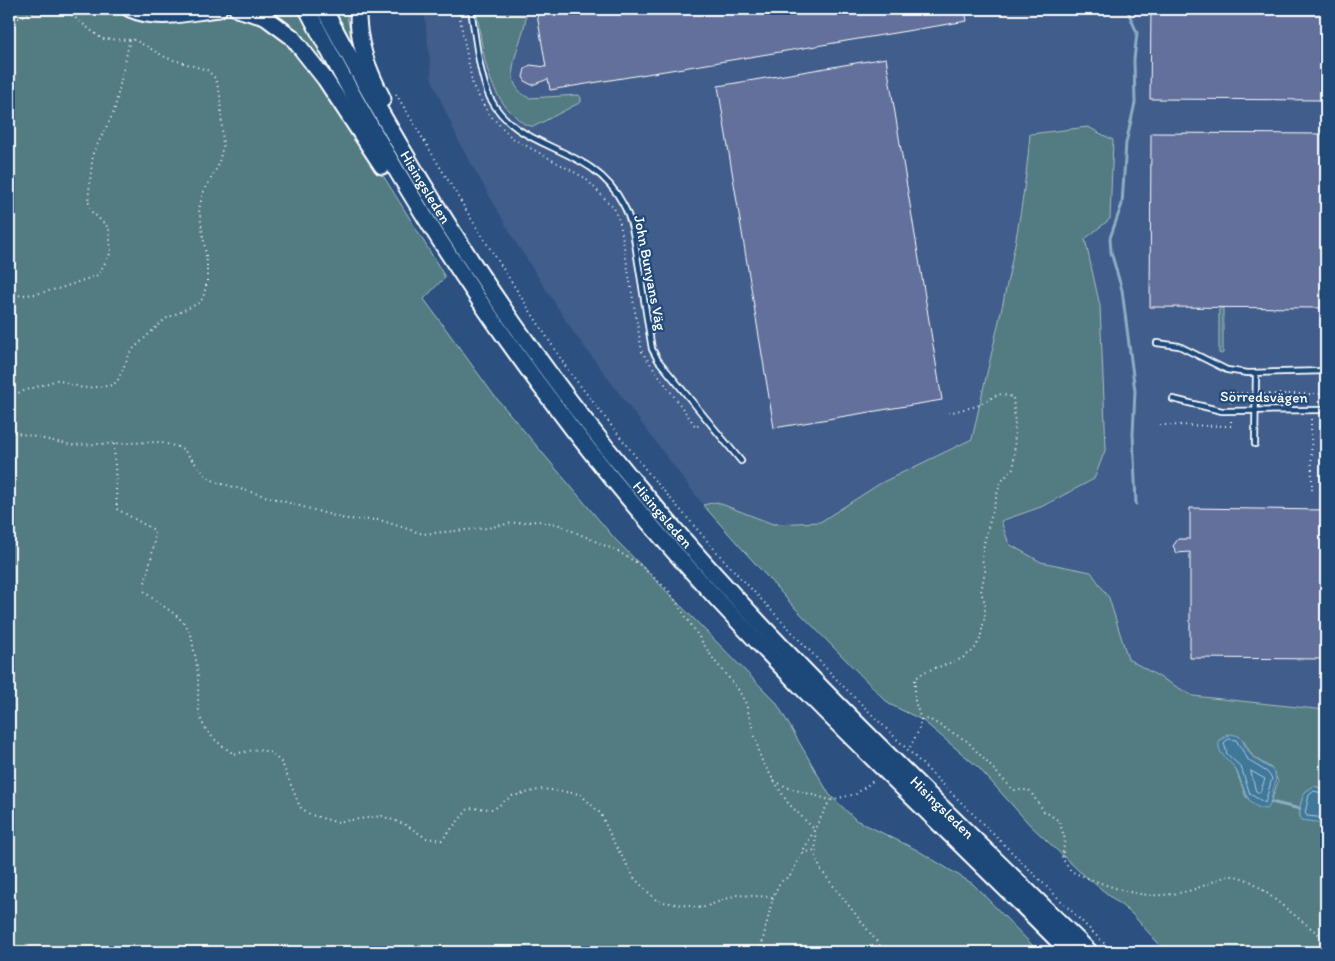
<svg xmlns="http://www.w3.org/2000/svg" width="1335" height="961" viewBox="0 0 1335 961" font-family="Itim,sans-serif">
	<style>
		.built { fill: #405d8b }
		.green { fill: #537b82; stroke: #a9bdc0; fill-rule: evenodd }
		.water { fill: #3f789a; stroke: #8caec2 }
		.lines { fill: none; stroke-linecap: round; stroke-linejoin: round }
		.shore { stroke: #b2c9d7; stroke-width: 1 }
		.stream { stroke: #8caec2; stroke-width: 3 }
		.building { fill: #626f9b; stroke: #fff }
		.service-casing { stroke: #fff; stroke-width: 8 }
		.trunk-casing { stroke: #fff; stroke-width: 19 }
		.path { stroke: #fff; stroke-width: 2; stroke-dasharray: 1 4; stroke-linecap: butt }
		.service { stroke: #1f4a7a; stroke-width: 4.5 }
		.trunk { stroke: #1f4a7a; stroke-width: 15 }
		.labels { text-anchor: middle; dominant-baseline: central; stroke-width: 4.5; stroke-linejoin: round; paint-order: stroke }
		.street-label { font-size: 15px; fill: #fff; stroke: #1f4a7a }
	</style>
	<rect width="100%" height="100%" fill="#2c5181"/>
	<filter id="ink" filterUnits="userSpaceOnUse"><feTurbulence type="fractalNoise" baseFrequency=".02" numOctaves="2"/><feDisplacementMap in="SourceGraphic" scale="10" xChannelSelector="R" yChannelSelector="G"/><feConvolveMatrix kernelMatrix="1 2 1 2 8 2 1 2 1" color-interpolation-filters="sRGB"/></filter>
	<g filter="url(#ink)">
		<polygon class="built" points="424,9 1326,9 1326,710 1193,696 1128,659 1109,598 1091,572 1041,562 1009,544 1001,521 1041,507 1093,479 1100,306 1084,239 1030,134 1026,185 1014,258 972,439 881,483 820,522 773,524 716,502 703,505 574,333 515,241 460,144 432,80"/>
		<g class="green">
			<path d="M9 9H115C168 42 197 6 244 17 257 20 272 25 282 34 296 45 306 65 317 79 364 142 405 210 445 277L424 299 493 394 615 539 776 702 829 794 856 820 917 850 973 884 1039 952H9Z"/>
			<polygon points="259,9 300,9 340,89 293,31 272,14"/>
			<polygon points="332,9 348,9 347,17 356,55"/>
			<path d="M476 9H526C529 37 493 80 529 98L579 95 581 98V102L535 126C526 127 521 122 515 116 484 89 483 47 476 9Z"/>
			<path d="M1088 127 1113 140 1110 219 1085 239 1100 306 1106 448 1094 479 1041 507 1001 521 1009 544 1041 562 1091 572 1109 598 1128 659 1193 696 1326 710V790L1314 786 1305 792C1301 801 1298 810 1301 820L1326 822V952H1166L1132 914 1079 871 1030 825 978 767 922 720 889 704 794 607 703 505 716 502 773 524 820 522 881 483 972 439C994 338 1022 238 1030 134ZM1227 734 1243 740 1253 757 1271 768 1278 781 1270 805 1261 809 1246 797 1236 770 1219 741Z"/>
			<polygon points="1219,308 1223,308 1223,353 1221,354 1219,353"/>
		</g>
		<g class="water">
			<path d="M1231 734 1239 736C1244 742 1247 751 1252 756 1267 771 1282 765 1273 791 1271 798 1272 804 1267 809 1244 808 1245 785 1236 770 1230 759 1217 756 1219 741Z"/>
			<path d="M1314 786 1326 790V822L1324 823 1301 820C1298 810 1301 801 1305 792Z"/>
		</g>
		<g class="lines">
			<g class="shore">
				<polygon points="1229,739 1236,740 1249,761 1267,772 1272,778 1265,803 1250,794 1241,767 1227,754 1224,743"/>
				<polygon points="1251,771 1265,779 1260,793 1256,791"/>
				<polyline points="1326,794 1314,791 1309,795 1305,813 1307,816 1326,818"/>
			</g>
			<g class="stream">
				<polyline points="1127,9 1137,33 1134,60 1135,103 1126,143 1122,204 1110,238 1111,252 1122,290 1135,391 1133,434 1136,504"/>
				<polyline points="1271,802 1300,809"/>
			</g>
		</g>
		<g class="building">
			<polygon points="536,9 965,9 967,21 550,90 548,79 532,85 526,82 523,77 525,69 530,65 546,67"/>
			<polygon points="1151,9 1326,9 1326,100 1150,99"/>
			<polygon points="886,58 942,400 774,428 718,86"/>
			<polygon points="1151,133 1326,134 1326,308 1150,307"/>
			<polygon points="1190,508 1326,510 1326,659 1190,658 1190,552 1177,553 1173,546 1178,539 1190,539"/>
		</g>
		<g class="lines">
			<g class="service-casing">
				<g id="service">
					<path d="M471 9C475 34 479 75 490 98 519 154 591 142 623 204 633 222 635 243 638 262 643 291 647 320 652 349L658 360 741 461"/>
					<polyline points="1157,343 1179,346 1227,370 1248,373 1326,371"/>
					<polyline points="1173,399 1222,411 1326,410"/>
					<polyline points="1255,444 1256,373"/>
				</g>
			</g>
			<g class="trunk-casing">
				<g id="trunk">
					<path d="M130 9C159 22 188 12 219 9"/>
					<polyline points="237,9 265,17 292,37 325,79 382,166"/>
					<path d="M307 9C406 202 526 383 669 546 795 689 935 817 1069 952"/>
					<path id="s1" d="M324 9C418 186 519 346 649 499 785 661 940 804 1090 952"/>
					<path d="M358 9C357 42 368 70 383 99"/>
				</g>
			</g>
			<g class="path">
				<polyline points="458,9 473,86 488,113 512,138 585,178 614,208 620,223 642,352 696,427 701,424"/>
				<polyline points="9,22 41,9"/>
				<polyline points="396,94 475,225 568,370 650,475 723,559 842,685 1113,952"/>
				<polyline points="9,296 36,294 61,288 98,275 111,252 109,228 92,212 88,201 93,153 114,112 130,39"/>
				<polyline points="1264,394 1326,394"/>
				<polyline points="9,396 57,380 83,388 109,386 117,382 131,351 165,319 199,303 203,298 207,282 207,262 199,209 203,193 218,166 223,146 220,94 215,78 207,70 167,58 135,40 102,39 64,9 58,9"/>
				<polyline points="1231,403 1231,393 1249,393"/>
				<polyline points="1311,419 1312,490"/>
				<polyline points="1160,425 1231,426 1231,418"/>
				<polyline points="9,431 71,445 157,442 171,445 183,449 206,476 216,482 345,519 380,520 423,534 487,528 512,523 538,521 557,524 617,551 639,564 669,591 714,660 738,689 746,704 761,759 774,781 789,788 830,800 856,794 873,781"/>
				<path d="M114 444 117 509 154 530C156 553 146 569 144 591 158 605 181 614 190 632 192 637 193 645 194 651 207 702 180 719 234 754L259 749 271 753 282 763 300 807 311 815 336 822 382 816 406 825 426 838 442 840 469 808 494 809 512 796 543 789 580 794 601 814 613 841 635 879 657 901 702 908 736 895 773 897"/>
				<polyline points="921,720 915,701 915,679 924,672 961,659 974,650 980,639 985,616 985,603 981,592 985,571 982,559 984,543 1000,483 1014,467 1015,425 1013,397 999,394 977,406 948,413"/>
				<path d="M910 747 918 732 921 720 929 719 967 741 1013 790H1029L1044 811 1059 821 1065 839 1062 858 1071 871 1077 874C1104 884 1132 897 1162 895 1175 894 1188 892 1200 887 1210 884 1221 876 1232 876 1240 876 1247 880 1254 883L1326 940"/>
				<polyline points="774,781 788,803 815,830 816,858 821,870 885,952"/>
				<polyline points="803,853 815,850"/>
				<polyline points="760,952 773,897 780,882 790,876 830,800"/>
			</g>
			<use href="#service" class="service"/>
			<use href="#trunk" class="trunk"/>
		</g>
	</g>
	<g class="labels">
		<g class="street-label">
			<text stroke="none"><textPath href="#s1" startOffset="205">Hisingsleden</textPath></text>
			<text transform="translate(650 273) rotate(79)">John Bunyans Väg</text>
			<text transform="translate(1264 397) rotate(1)">Sörredsvägen</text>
			<text stroke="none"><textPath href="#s1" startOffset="610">Hisingsleden</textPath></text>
			<text stroke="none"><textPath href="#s1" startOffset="1015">Hisingsleden</textPath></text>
		</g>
	</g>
	<rect width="1335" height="961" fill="none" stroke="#1f4a7a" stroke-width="30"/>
	<rect x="15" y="15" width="1305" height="931" fill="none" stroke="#fff" stroke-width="2" filter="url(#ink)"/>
</svg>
